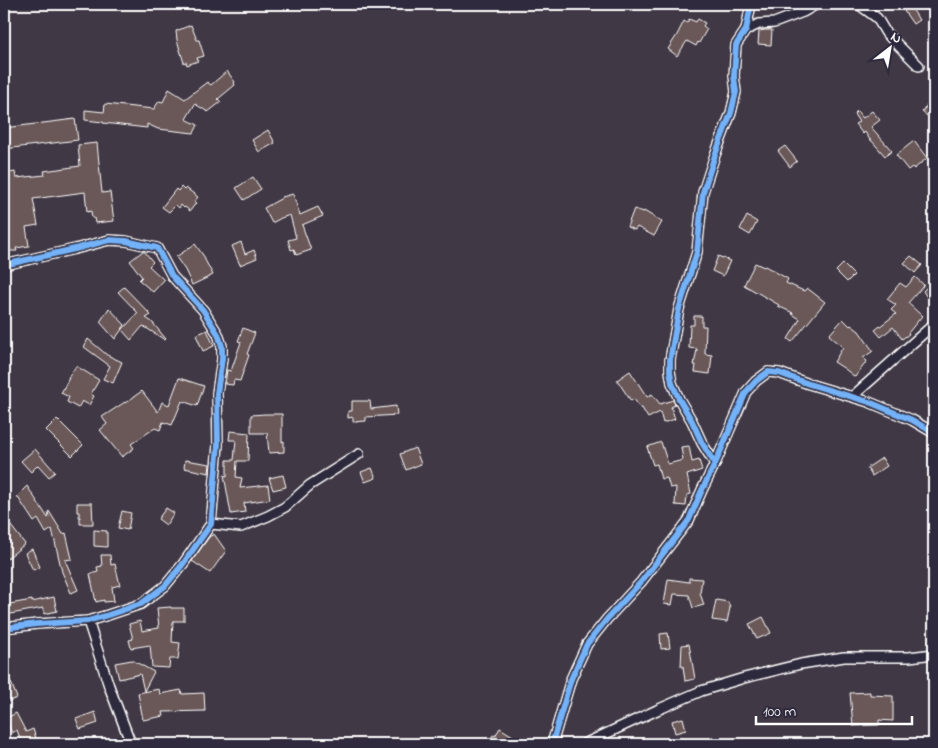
<svg xmlns="http://www.w3.org/2000/svg" width="938" height="748" viewBox="0 0 938 748" font-family="'Indie Flower',sans-serif">
	<style>
		.building { fill: #6b5958; stroke: #fff }
		.lines { fill: none; stroke-linecap: round; stroke-linejoin: round }
		.street-casing { stroke: #fff; stroke-width: 12 }
		.street { stroke: #2f2a3d; stroke-width: 9 }
		.cycleway-casing { stroke: #2f2a3d; stroke-width: 9 }
		.cycleway { stroke: #73b2f8; stroke-width: 6 }
	</style>
	<rect width="100%" height="100%" fill="#413845"/>
	<filter id="ink" filterUnits="userSpaceOnUse"><feTurbulence type="fractalNoise" baseFrequency=".02" numOctaves="2"/><feDisplacementMap in="SourceGraphic" scale="10" xChannelSelector="R" yChannelSelector="G"/><feConvolveMatrix kernelMatrix="1 2 1 2 8 2 1 2 1" color-interpolation-filters="sRGB"/></filter>
	<g filter="url(#ink)">
		<g class="building">
			<polygon points="911,7 919,20 913,24 904,11"/>
			<polygon points="689,19 696,22 698,19 705,23 703,26 707,29 699,43 698,42 696,46 687,41 677,56 668,49 677,35 684,21 687,23"/>
			<polygon points="191,25 197,40 199,40 204,56 197,58 198,61 187,65 186,62 184,63 177,40 176,31"/>
			<polygon points="765,30 772,30 771,45 758,44 759,31"/>
			<polygon points="227,71 235,82 234,83 235,85 218,99 221,102 208,112 195,104 186,119 198,125 194,133 158,129 147,124 147,128 103,123 103,122 85,120 85,110 104,112 105,104 154,109 159,101 163,102 169,89 185,99 207,82 211,85"/>
			<polygon points="934,96 934,121 922,112"/>
			<polygon points="857,111 863,118 872,111 880,120 871,127 892,151 885,156 871,140 870,140 865,132 863,134 855,124 859,122 854,114"/>
			<polygon points="75,119 78,140 4,149 4,128"/>
			<polygon points="268,130 275,143 259,152 252,140"/>
			<polygon points="914,141 927,158 914,169 912,167 908,170 896,155"/>
			<polygon points="97,143 102,193 110,192 114,221 95,223 94,218 92,218 91,211 87,212 85,192 33,199 38,225 26,227 29,246 16,248 17,251 8,251 5,227 4,227 4,174 15,172 16,178 45,175 44,171 80,166 78,145"/>
			<polygon points="785,146 797,161 790,167 778,151"/>
			<polygon points="253,177 261,189 244,200 236,188"/>
			<polygon points="181,187 184,190 186,188 198,197 194,202 196,203 190,211 185,207 184,208 181,205 179,208 176,205 169,212 162,207 176,189 178,191"/>
			<polygon points="293,194 300,215 318,207 323,216 302,225 311,250 296,255 294,249 291,250 288,240 296,238 290,215 281,218 272,223 264,208 282,198 282,197"/>
			<polygon points="634,209 644,212 644,211 662,222 654,236 637,227 635,230 627,227"/>
			<polygon points="747,216 757,222 750,235 740,229"/>
			<polygon points="241,242 245,254 254,250 257,258 240,265 232,246"/>
			<polygon points="195,244 205,258 204,258 213,275 192,285 185,270 176,257"/>
			<polygon points="143,251 145,252 153,262 149,266 164,280 153,292 139,280 142,277 130,261"/>
			<polygon points="718,256 730,261 723,276 712,271"/>
			<polygon points="911,256 922,265 915,273 904,263"/>
			<polygon points="755,263 764,267 765,266 788,279 786,283 804,291 807,288 825,302 792,342 788,339 800,319 792,314 793,313 778,306 779,305 744,285"/>
			<polygon points="843,264 854,275 847,282 836,271"/>
			<polygon points="915,277 924,285 908,303 922,316 908,333 909,334 902,339 893,327 881,337 875,330 896,314 891,310 896,305 887,299 900,283 906,287"/>
			<polygon points="934,280 934,308 923,291"/>
			<polygon points="124,287 151,315 146,318 152,322 166,339 165,340 143,326 131,340 122,330 138,313 118,292"/>
			<polygon points="109,308 125,325 115,339 100,322"/>
			<polygon points="694,316 702,316 702,326 706,326 705,354 712,355 710,374 695,372 696,365 694,365 697,349 689,348 690,325 694,325"/>
			<polygon points="843,319 850,326 851,325 859,331 873,351 863,358 867,361 855,377 845,369 834,362 843,347 829,335"/>
			<polygon points="243,328 255,333 247,354 249,355 240,381 234,380 233,385 225,384 227,370 231,371 241,342 238,341"/>
			<polygon points="207,330 214,346 203,351 196,335"/>
			<polygon points="88,339 107,355 122,362 113,383 103,379 110,366 84,347"/>
			<polygon points="76,366 99,380 91,394 94,396 89,405 82,401 78,408 67,402 69,397 61,393 69,378 68,378"/>
			<polygon points="630,371 647,397 652,394 660,404 673,400 675,405 671,407 675,419 663,423 660,412 648,418 642,408 641,409 634,399 631,401 617,380"/>
			<polygon points="179,378 204,386 197,406 182,401 172,425 163,422 160,430 155,428 131,444 134,448 122,457 100,430 107,424 102,417 125,402 125,403 142,391 158,412 162,402 169,405"/>
			<polygon points="352,401 370,401 371,409 396,406 397,415 366,417 366,421 353,422 353,417 348,418 348,411 352,411"/>
			<polygon points="265,414 282,414 282,442 284,441 284,452 269,453 267,433 251,433 251,415"/>
			<polygon points="57,419 83,445 72,456 46,430"/>
			<polygon points="230,431 249,433 248,461 237,461 236,477 242,478 240,488 268,485 270,499 244,503 245,512 231,514 224,475 227,476 227,460 234,460 236,440 229,440"/>
			<polygon points="661,442 668,464 683,460 681,447 689,446 692,462 699,460 702,470 687,475 691,494 687,495 686,506 675,505 676,487 670,488 667,478 661,479 657,464 653,465 647,447"/>
			<polygon points="415,448 421,464 406,470 400,454"/>
			<polygon points="35,449 55,472 49,477 38,465 31,472 21,461"/>
			<polygon points="882,458 887,466 872,476 867,468"/>
			<polygon points="185,460 210,464 209,473 184,468"/>
			<polygon points="372,468 376,478 365,482 361,472"/>
			<polygon points="283,475 286,487 273,490 269,478"/>
			<polygon points="27,486 48,518 49,517 48,512 49,511 63,534 66,533 72,559 65,560 78,590 71,593 62,572 52,529 46,533 38,519 34,522 17,496"/>
			<polygon points="77,503 92,503 93,524 80,524 80,517 79,517 79,512 77,512"/>
			<polygon points="166,508 174,513 166,525 158,519"/>
			<polygon points="122,511 131,513 128,530 118,528"/>
			<polygon points="4,517 25,544 4,561"/>
			<polygon points="94,530 107,531 107,547 94,546"/>
			<polygon points="214,534 226,551 210,573 192,561 209,537"/>
			<polygon points="32,549 40,567 33,570 25,553"/>
			<polygon points="101,555 110,555 111,565 115,564 120,585 112,587 114,601 104,602 104,600 96,602 90,574 98,572 97,567 102,566"/>
			<polygon points="689,578 702,579 700,593 704,605 693,608 689,595 674,594 672,605 664,604 668,579 689,582"/>
			<polygon points="54,597 57,611 44,614 43,608 5,615 4,610 4,605 32,600 32,602"/>
			<polygon points="716,600 728,602 730,608 727,622 712,620"/>
			<polygon points="171,607 171,608 184,608 184,621 173,621 172,642 180,643 178,659 170,659 169,668 152,667 150,645 131,648 129,640 133,639 129,624 140,621 142,631 159,628 157,608"/>
			<polygon points="763,617 771,633 757,639 749,624"/>
			<polygon points="668,633 670,648 661,649 660,634"/>
			<polygon points="689,644 695,679 685,681 683,666 681,666 682,645"/>
			<polygon points="132,660 154,672 144,691 140,674 119,679 115,663"/>
			<polygon points="10,680 17,698 4,703 4,682"/>
			<polygon points="159,689 160,694 181,690 182,694 204,693 205,711 163,712 164,716 143,720 138,693"/>
			<polygon points="870,692 870,695 893,696 893,721 879,720 879,725 853,726 850,693"/>
			<polygon points="95,712 98,723 80,729 76,719"/>
			<polygon points="16,713 26,732 33,729 38,744 22,744 17,730 12,733 5,719"/>
			<polygon points="683,718 686,730 675,733 672,721"/>
			<polygon points="500,728 516,738 512,744 487,744 493,735 495,736"/>
		</g>
		<g class="lines">
			<g class="street-casing">
				<g id="street">
					<polyline points="858,4 877,18 886,33 919,66"/>
					<polyline points="746,30 759,24 774,23 803,12 817,4"/>
					<polyline points="4,265 75,249 109,240 126,241 157,248 172,276 203,310 218,334 222,346 222,359 217,393 218,445 211,524 183,564 165,586 141,604 108,615 88,621 37,624 4,628"/>
					<polyline points="851,396 853,396 934,324"/>
					<polyline points="715,464 702,443 692,421 679,399 672,383 670,371 670,360 679,309 697,252 703,192 715,155 731,113 736,92 734,76 736,45 746,30 751,4"/>
					<polyline points="211,524 241,527 268,516 285,507 310,485 359,454"/>
					<polyline points="88,621 109,686 131,744"/>
					<polyline points="552,744 571,679 587,644 607,619 641,582 689,520 702,490 715,464 746,392 756,381 768,372 779,373 809,384 869,402 912,420 934,433"/>
					<polyline points="584,744 657,710 701,691 744,678 801,664 844,657 909,657 934,654"/>
				</g>
			</g>
			<use href="#street" class="street"/>
			<g class="cycleway-casing">
				<g id="cycleway">
					<polyline points="4,265 75,249 109,240 126,241 157,248 172,276 203,310 218,334 222,346 222,359 217,393 218,445 211,524 183,564 165,586 141,604 108,615 88,621 37,624 4,628"/>
					<polyline points="715,464 702,443 692,421 679,399 672,383 670,371 670,360 679,309 697,252 703,192 715,155 731,113 736,92 734,76 736,45 746,30 751,4"/>
					<polyline points="552,744 571,679 587,644 607,619 641,582 689,520 702,490 715,464 746,392 756,381 768,372 779,373 809,384 869,402 912,420 934,433"/>
				</g>
			</g>
			<use href="#cycleway" class="cycleway"/>
		</g>
	</g>
	<rect width="938" height="748" fill="none" stroke="#2f2a3d" stroke-width="20"/>
	<rect x="10" y="10" width="918" height="728" fill="none" stroke="#fff" stroke-width="2" filter="url(#ink)"/>
	<g transform="translate(890 48) rotate(31)" stroke="#2f2a3d" stroke-width="4" paint-order="stroke">
	<path d="M0-4L9 19L0 12L-9 19Z" fill="#ffffff"/>
	<text y="-8" font-size="14" font-weight="bold" text-anchor="middle" fill="#ffffff">N</text>
	</g>
	<path d="M756 716v8h156v-8" fill="none" stroke="#ffffff" stroke-width="2.5"/>
	<text x="763" y="716" font-size="15" fill="#ffffff" stroke="#2f2a3d" stroke-width="4" paint-order="stroke">100 m</text>
</svg>
